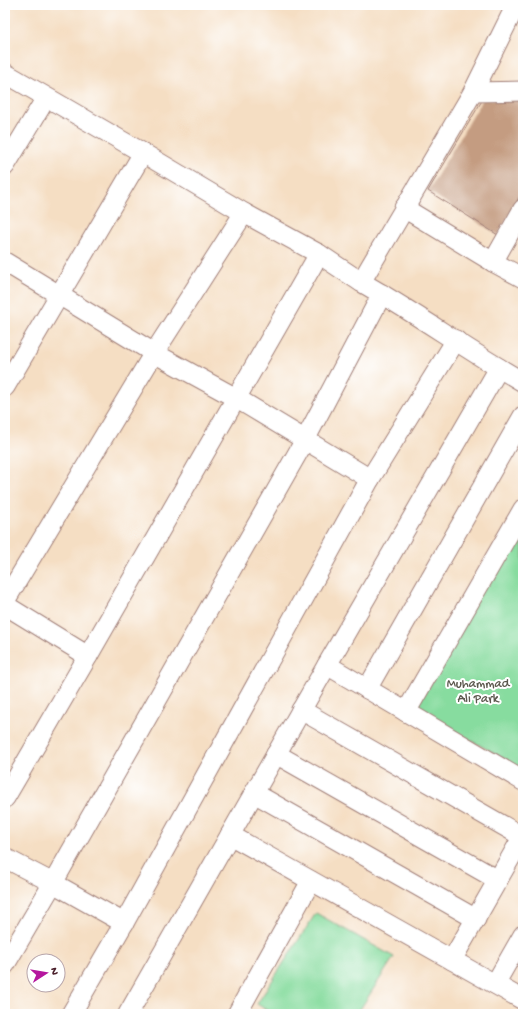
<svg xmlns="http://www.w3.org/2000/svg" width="528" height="1019" viewBox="0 0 528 1019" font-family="'Gochi Hand',sans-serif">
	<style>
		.green { fill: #87dc9f; stroke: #687e65 }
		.building { fill: #c49c81 }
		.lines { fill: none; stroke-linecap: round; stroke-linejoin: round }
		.minor-casing { stroke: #a07e77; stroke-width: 21 }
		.minor { stroke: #fff; stroke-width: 19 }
		.labels { text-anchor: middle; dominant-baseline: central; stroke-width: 4; stroke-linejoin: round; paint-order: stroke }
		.park-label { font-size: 13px; fill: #5c584e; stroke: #fff }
	</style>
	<rect width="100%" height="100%" fill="#fff"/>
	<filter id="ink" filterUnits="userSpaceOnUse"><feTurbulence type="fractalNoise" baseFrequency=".025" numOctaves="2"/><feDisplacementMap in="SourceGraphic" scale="8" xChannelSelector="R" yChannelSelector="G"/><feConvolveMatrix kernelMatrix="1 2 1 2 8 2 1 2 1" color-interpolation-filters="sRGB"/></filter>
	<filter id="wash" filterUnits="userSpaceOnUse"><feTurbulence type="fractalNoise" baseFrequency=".012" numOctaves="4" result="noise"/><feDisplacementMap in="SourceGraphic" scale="16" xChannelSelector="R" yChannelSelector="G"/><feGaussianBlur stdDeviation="0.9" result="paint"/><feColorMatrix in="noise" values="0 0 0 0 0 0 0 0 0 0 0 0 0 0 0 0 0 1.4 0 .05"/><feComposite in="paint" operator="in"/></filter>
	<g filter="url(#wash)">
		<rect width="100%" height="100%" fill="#f5dec3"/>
		<g class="green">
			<polygon points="523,512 523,769 415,710"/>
			<polygon points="316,913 394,957 357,1014 273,1014 257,1004"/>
		</g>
		<g id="blocks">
			<polygon class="building" points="483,99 523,101 523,190 498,235 428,191"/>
		</g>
	</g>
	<g filter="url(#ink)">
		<use href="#blocks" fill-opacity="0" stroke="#a07e77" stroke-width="1"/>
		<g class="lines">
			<g class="minor-casing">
				<g id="minor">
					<path d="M516 5 473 92 361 282C416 313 468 351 523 382"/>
					<polyline points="5,73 143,153 244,213 319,254 361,282"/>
					<polyline points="473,92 523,91"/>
					<polyline points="5,166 46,98"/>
					<polyline points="404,208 493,262 523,278"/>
					<polyline points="5,262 154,353 236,398 370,479"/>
					<polyline points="493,262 523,209"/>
					<polyline points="5,387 143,153"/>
					<polyline points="5,601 154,353 244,213"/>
					<polyline points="5,605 88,656"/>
					<polyline points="327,665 523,781"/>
					<polyline points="367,689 523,416"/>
					<polyline points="301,710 523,837"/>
					<polyline points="406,712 523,509"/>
					<polyline points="276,754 498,880"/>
					<polyline points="254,793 476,919"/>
					<polyline points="5,798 88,656 319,254"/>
					<polyline points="230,835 523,1000"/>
					<polyline points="5,858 53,883 124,923"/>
					<polyline points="452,960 523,836"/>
					<polyline points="5,965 53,883 305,440 382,294"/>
					<polyline points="495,984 523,935"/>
					<polyline points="71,1014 124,923 370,479 456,340"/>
					<polyline points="128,1014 327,665 499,368"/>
					<polyline points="237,1014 311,881"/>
				</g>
			</g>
			<use href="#minor" class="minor"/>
		</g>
	</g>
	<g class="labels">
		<g class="park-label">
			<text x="478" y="684">Muhammad<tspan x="478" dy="15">Ali Park</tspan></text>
		</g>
	</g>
	<rect width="528" height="1019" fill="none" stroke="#fff" stroke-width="20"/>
	<g transform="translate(46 973) rotate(78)"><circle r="19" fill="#ffffff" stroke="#b7a5aa"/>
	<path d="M0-3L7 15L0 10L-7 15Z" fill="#b5179e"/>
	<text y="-6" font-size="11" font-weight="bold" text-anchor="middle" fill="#4a1f2b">N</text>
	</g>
</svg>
